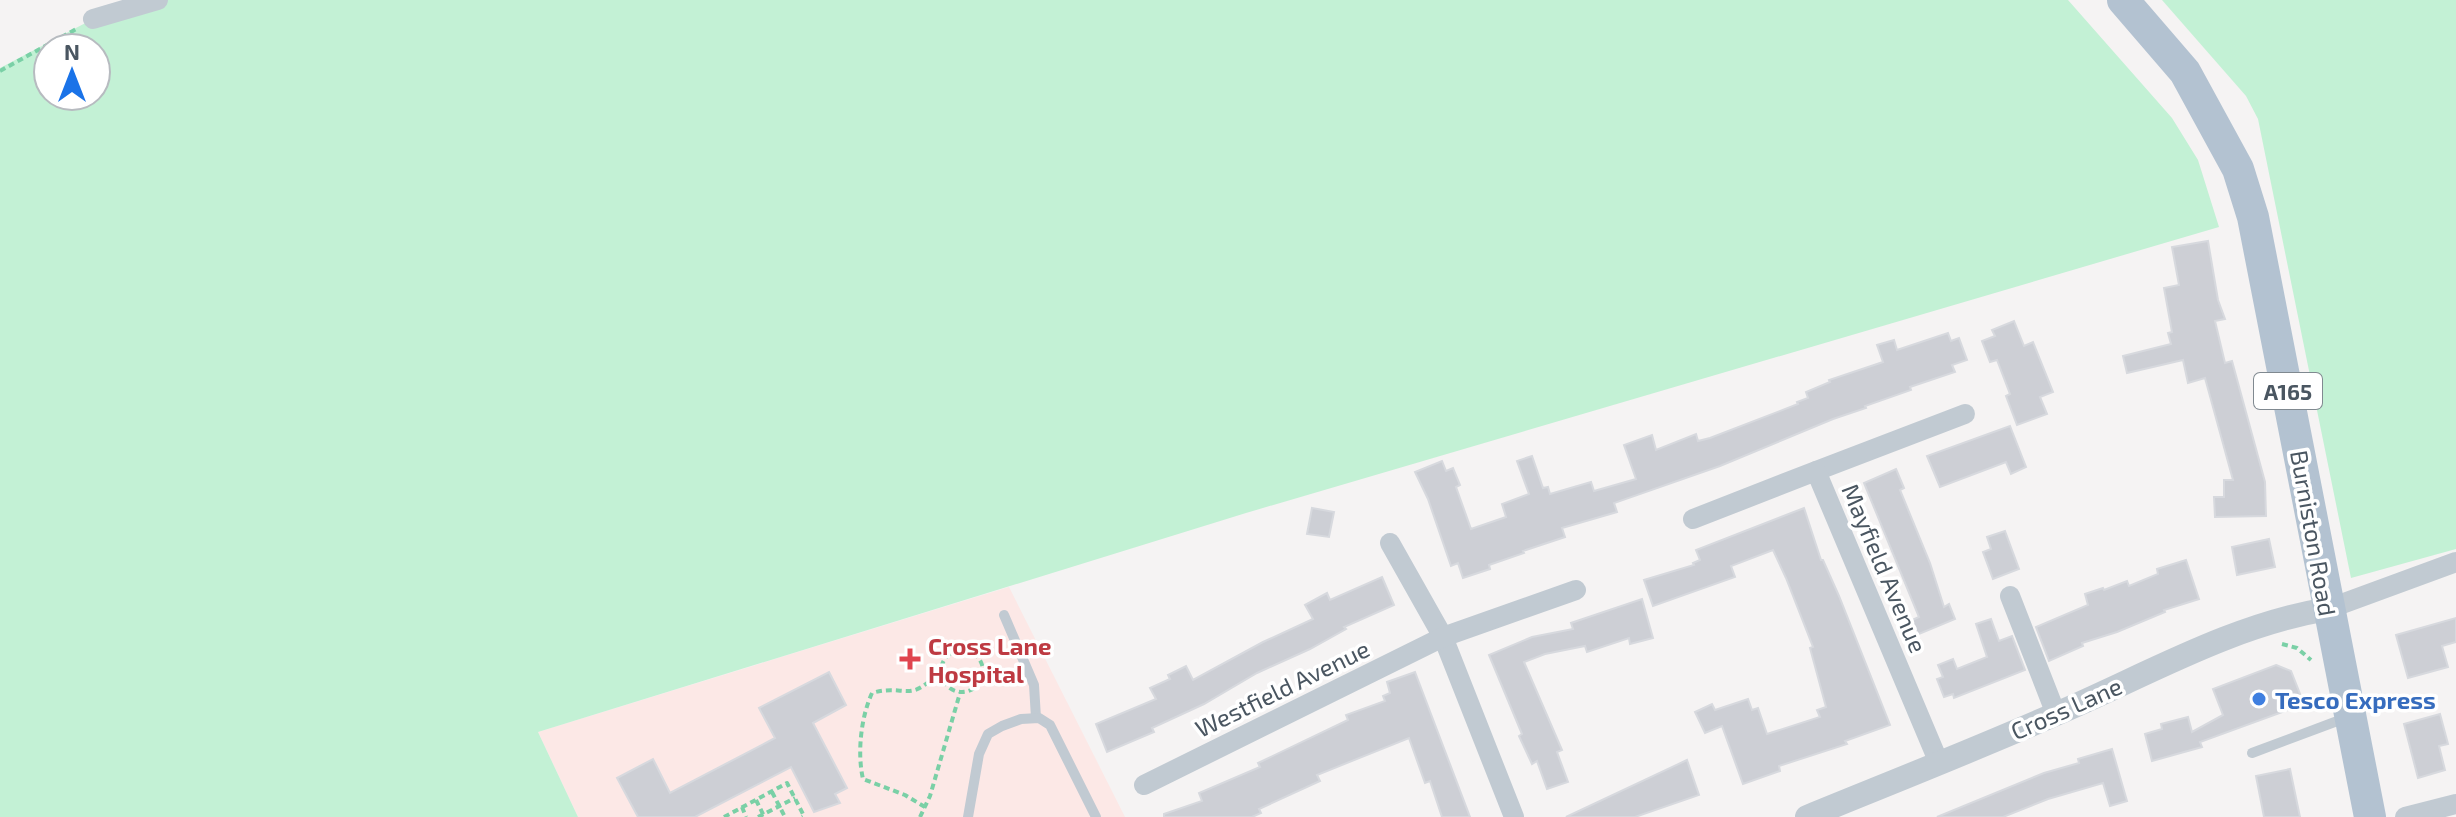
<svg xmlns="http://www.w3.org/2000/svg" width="2456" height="817" viewBox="0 0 2456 817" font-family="'Exo 2',sans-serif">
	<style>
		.medical { fill: #fce8e6 }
		.grass { fill: #c3f1d5; fill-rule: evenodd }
		.building { fill: #cdcfd5; stroke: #d7d9de; stroke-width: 2 }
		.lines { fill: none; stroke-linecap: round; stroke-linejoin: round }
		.path { stroke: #7ad0a6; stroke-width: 4; stroke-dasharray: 6 4; stroke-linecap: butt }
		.service { stroke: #c1cad2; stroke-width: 10 }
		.minor { stroke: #c1cad2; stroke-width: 20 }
		.tertiary { stroke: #c1cad2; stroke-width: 24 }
		.primary { stroke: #b3c2d1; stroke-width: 32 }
		.health-dot { fill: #e0444e; stroke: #fff; stroke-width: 3 }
		.shop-dot { fill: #3f7fe0; stroke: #fff; stroke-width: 3 }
		.labels { text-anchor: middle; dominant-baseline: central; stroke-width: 7; stroke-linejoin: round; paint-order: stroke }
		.shield { fill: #fff; stroke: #808990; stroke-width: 2 }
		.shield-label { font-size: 22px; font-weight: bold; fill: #4a5661 }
		.street-label { font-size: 24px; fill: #4a5661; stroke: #fff }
		.health-label { font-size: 24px; font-weight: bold; fill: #be3a42; stroke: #fff; text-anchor: start }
		.shop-label { font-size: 24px; font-weight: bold; fill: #366cbe; stroke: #fff; text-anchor: start }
	</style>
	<rect width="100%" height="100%" fill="#f5f3f3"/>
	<polygon class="medical" points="1009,587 1125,817 578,817 538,732"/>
	<g class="grass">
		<path d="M158 0H2068L2172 118 2198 160 2219 227 1246 513 538 732 578 817H0V68L93 19ZM48 48H96V96H48Z"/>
		<polygon points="2162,0 2456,0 2456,549 2351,578 2258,119 2246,96"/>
	</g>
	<g class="building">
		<polygon points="2208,241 2218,300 2225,319 2215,321 2225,363 2232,361 2265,482 2266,516 2215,517 2214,497 2224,497 2224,480 2233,480 2205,378 2188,383 2183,360 2127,373 2123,356 2171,344 2168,333 2172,332 2164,288 2179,285 2172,247"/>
		<polygon points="2014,321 2024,346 2033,342 2053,392 2040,397 2047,414 2017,425 2006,396 2010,394 1997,360 1990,362 1982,341 1995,336 1992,330"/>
		<polygon points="1948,333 1951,341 1959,338 1967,360 1952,365 1955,372 1910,387 1911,390 1865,406 1866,408 1833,419 1720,466 1614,503 1617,512 1562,528 1565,537 1523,551 1524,553 1489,565 1490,569 1463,578 1458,563 1451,566 1428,499 1415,472 1442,461 1446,471 1453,468 1460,485 1456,487 1471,529 1506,517 1502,504 1529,494 1517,461 1532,456 1543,488 1548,487 1550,494 1591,482 1594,491 1636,479 1624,445 1652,435 1656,450 1696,434 1698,441 1710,438 1798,404 1797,402 1808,398 1806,392 1830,382 1829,380 1883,362 1877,345 1894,340 1897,350"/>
		<polygon points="2010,426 2026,467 2011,474 2006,462 1940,487 1927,456"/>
		<polygon points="1896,469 1904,488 1900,490 1930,563 1944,607 1949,604 1955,619 1907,639 1901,625 1919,617 1864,483"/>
		<polygon points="1312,508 1334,512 1329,537 1307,534"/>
		<polygon points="1804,508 1821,560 1823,560 1839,596 1890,725 1845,741 1847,744 1779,766 1780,771 1743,784 1722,726 1705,733 1695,712 1712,704 1715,710 1748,699 1752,710 1758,708 1767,734 1820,717 1817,710 1826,707 1810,648 1813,647 1786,578 1773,550 1731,566 1735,577 1653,606 1644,580 1694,565 1693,563 1700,560 1696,550"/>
		<polygon points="2005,531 2019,569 1993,579 1983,552 1991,549 1987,537"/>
		<polygon points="2269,539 2275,567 2237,575 2232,547"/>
		<polygon points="2186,560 2199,599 2164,610 2165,612 2117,632 2082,643 2083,646 2049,661 2036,627 2088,605 2085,594 2103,588 2104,590 2127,581 2129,586 2158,574 2157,569"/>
		<polygon points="1382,577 1394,605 1344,627 1346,629 1310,649 1257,673 1204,704 1152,728 1154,732 1107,752 1096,724 1156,699 1150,688 1170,679 1168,675 1186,666 1193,680 1263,642 1313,619 1305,605 1327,593 1330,600"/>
		<polygon points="1642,599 1653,638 1630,644 1629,638 1587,652 1585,646 1545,654 1524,662 1562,750 1557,752 1568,782 1547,789 1537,761 1532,764 1519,736 1522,734 1489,655 1532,637 1573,629 1571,623"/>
		<polygon points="2456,618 2456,642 2442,646 2448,667 2408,678 2396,635"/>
		<polygon points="1991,619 1999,641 2012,636 2025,670 1954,698 1953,694 1944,697 1937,679 1943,677 1938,665 1953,659 1957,669 1987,657 1976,624"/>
		<polygon points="2276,665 2291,671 2304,704 2200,742 2202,747 2152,761 2145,734 2162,729 2161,724 2188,717 2192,732 2223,715 2213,689"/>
		<polygon points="829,672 846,705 813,723 847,788 835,794 840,803 814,812 791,767 695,817 638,817 617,778 653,759 670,793 775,738 759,708"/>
		<polygon points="1415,672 1470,817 1442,817 1430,781 1425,783 1409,738 1317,775 1320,781 1259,809 1261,813 1252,817 1164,817 1164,814 1202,801 1199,793 1260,767 1258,763 1348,720 1346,715 1385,701 1383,696 1390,693 1387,682"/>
		<polygon points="2440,714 2448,744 2439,746 2445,770 2418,778 2404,724"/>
		<polygon points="2112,749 2127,801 2110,806 2103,783 2048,799 2003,817 1937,817 2044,773 2079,763 2078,759"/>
		<polygon points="1687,760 1699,795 1635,817 1566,817"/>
		<polygon points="2290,769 2300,817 2264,817 2256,776"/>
	</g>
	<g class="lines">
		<g class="path">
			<polyline points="0,71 78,28"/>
			<polyline points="2282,644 2297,648 2311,660"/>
			<circle cx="962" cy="671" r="21"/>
			<polyline points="772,792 785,817"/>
			<polyline points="756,800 764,816"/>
			<polyline points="742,807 746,817"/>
			<path d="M925 807 905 795 863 779C857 753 861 717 872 693 906 683 911 706 941 668"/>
			<polyline points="724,817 787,783 804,816 802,817"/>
			<polyline points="758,817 795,798"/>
			<polyline points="920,817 930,796 960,693"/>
		</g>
		<g class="service">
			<polyline points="1004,615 1034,685 1036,718"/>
			<polyline points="2252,753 2348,717"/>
			<polyline points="968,817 979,754 988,734 1002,726 1021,719 1039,718 1050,725 1096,817"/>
		</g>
		<g class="minor">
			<polyline points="93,19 158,0"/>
			<polyline points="1816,471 1965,414"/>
			<polyline points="1693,519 1816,471 1939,763"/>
			<polyline points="1390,543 1443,637 1514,817"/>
			<polyline points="2010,596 2056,714"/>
			<polyline points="2328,609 2456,562"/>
			<polyline points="1144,785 1443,637 1576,590"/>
			<polyline points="2405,817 2456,804"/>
		</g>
		<path class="tertiary" d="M1807 817C1890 783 1974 750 2056 714 2145 676 2231 625 2328 609"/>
		<polyline class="primary" points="2123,0 2185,72 2238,169 2253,217 2370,817"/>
	</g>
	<path class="health-dot" d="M906 647h8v8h8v8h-8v8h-8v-8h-8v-8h8z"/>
	<circle class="shop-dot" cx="2259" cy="699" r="8"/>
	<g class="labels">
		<rect class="shield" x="2254" y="373" width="68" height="36" rx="6"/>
		<g class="shield-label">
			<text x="2288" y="391">A165</text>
		</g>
		<g class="street-label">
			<text transform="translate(2314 533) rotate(80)">Burniston Road</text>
			<text transform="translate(1885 568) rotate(67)">Mayfield Avenue</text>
			<text transform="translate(1282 688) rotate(-26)">Westfield Avenue</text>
			<text transform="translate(2066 708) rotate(-24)">Cross Lane</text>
		</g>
		<g class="health-label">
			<text x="928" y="645">Cross Lane<tspan x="928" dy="28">Hospital</tspan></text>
		</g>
		<g class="shop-label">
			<text x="2275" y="699">Tesco Express</text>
		</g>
	</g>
	<g transform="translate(72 72)"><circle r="38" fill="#ffffff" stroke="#b7bbc0" stroke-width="2"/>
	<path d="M0-6L14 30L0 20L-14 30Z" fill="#1a73e8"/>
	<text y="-12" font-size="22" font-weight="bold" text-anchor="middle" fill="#4a5661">N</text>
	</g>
</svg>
